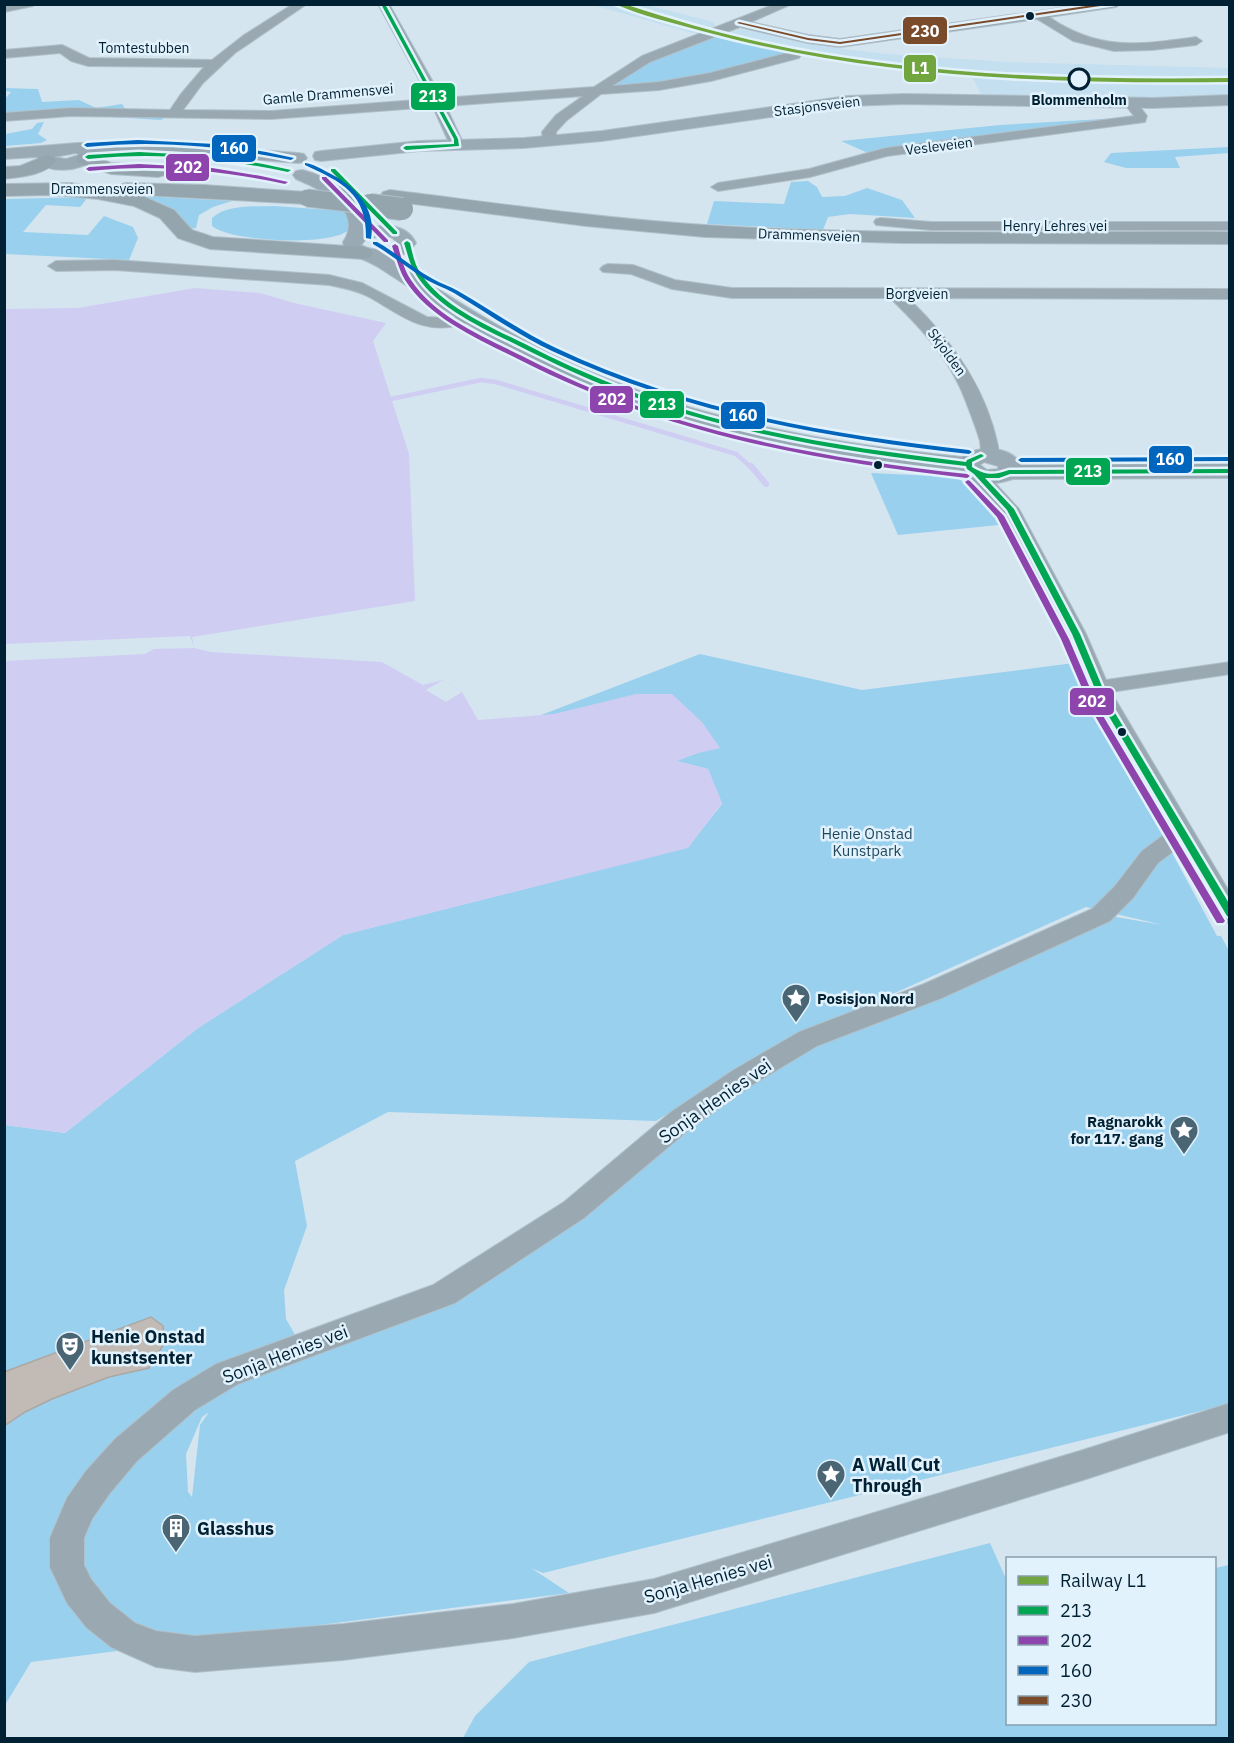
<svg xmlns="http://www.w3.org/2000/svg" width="1234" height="1743" viewBox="0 0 1234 1743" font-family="'IBM Plex Sans',sans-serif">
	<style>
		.built { fill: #c4dfef }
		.green { fill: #99d0ee; fill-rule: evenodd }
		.water { fill: #d0cdf3 }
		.pier { fill: #d4e5ef }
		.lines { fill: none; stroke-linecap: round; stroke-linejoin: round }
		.stream-far1 { stroke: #d0cdf3; stroke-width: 4.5 }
		.stream { stroke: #d0cdf3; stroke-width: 6 }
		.building { fill: #c2bbb5; stroke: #aca7a3; stroke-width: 1.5 }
		.minor-casing { stroke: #b0c1cb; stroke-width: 2 }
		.major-casing { stroke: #b0c1cb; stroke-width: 2 }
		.highway-casing { stroke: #b0c1cb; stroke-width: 2 }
		.minor { fill: #9aa9b1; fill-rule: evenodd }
		.major { fill: #99aab4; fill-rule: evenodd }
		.highway { fill: #94a5ae; fill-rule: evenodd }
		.highway-bridge-far1-casing { stroke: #b0c1cb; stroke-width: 19; stroke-linecap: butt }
		.highway-bridge-casing { stroke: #b0c1cb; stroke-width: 24; stroke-linecap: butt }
		.highway-bridge-far1 { stroke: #94a5ae; stroke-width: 17 }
		.highway-bridge { stroke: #94a5ae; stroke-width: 22 }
		.bus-1-casing { stroke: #e2f2fc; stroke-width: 5 }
		.bus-2-casing { stroke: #e2f2fc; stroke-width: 5 }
		.bus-3-casing { stroke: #e2f2fc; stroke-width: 5 }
		.bus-4-casing { stroke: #e2f2fc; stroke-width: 5 }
		.bus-1 { fill: #00a651; fill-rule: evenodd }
		.bus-2 { fill: #8e44ad; fill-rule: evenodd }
		.bus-3 { fill: #0065bd; fill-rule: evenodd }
		.bus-4 { fill: #7a4b2a; fill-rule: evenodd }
		.rail-1-casing { stroke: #e2f2fc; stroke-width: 5 }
		.rail-1 { fill: #71a53d; fill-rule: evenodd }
		.bus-dot { fill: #002133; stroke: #e2f2fc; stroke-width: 2 }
		.stop-dot { fill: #e2f2fc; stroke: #002133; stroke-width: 3 }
		.labels { text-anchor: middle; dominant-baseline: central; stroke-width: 5; stroke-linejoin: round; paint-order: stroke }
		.far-street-label { font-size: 14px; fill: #002133; stroke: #e2f2fc }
		.far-stop-label { font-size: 14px; font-weight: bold; fill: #002133; stroke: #e2f2fc }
		.park-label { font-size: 15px; fill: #20485e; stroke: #e2f2fc }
		.poi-label { font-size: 15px; font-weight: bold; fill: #002133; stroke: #e2f2fc; text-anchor: start }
		.near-street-label { font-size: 18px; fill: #002133; stroke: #e2f2fc }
		.near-poi-label { font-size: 18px; font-weight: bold; fill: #002133; stroke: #e2f2fc; text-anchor: start }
		.line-badge { stroke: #e2f2fc; stroke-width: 2 }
		.badge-label { font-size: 16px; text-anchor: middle; font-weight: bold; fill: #fff }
	</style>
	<rect width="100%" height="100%" fill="#d4e5ef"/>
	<polygon class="built" points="593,5 647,5 713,22 715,24 713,27 725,30 742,29 844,49 887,54 1008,62 1229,68 1229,95 1141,98 981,94 972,77 759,47 718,39 718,36 704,33 692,33"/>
	<g class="green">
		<polygon points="709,36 792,53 723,73 651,86 615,85 650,60"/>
		<polygon points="5,88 38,89 42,102 79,100 96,108 122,104 126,110 168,116 161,120 93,116 82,111 5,121 5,99 11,92 5,91"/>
		<polygon points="1120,118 868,153 841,141 1000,125"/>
		<polygon points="44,122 38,134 47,140 41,143 5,146 5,134 32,129 37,123"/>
		<polygon points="1229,147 1229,153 1175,157 1180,168 1126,168 1104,162 1111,153"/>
		<polygon points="808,181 817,187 822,197 845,196 867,188 902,200 915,218 850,214 828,217 823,230 707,224 714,201 784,204 791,182"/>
		<path d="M142 196 232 201 213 207 199 215 196 228 188 229C177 210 162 203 142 196Z"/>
		<polygon points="88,197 80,207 46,205 23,232 88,235 104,216 133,227 138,238 129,260 5,254 5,199"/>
		<path d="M274 206 346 211 350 221V229C333 247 231 242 212 226V218C228 204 254 207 274 206Z"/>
		<polygon points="871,473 956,477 978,492 999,525 898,535"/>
		<path d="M700 654 862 690 1074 663 1079 681 1217 936H1221L1229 951V1404L543 1573 531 1568 569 1593 31 1662 5 1705V1125L65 1133 198 1028 343 935 688 847 722 804 708 769 676 761 703 751 554 714 536 717ZM1086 907 1163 925 1110 916 782 1054 449 1300 306 1354 286 1319 284 1290 307 1226 295 1161 388 1112 656 1121 786 1042ZM209 1412 200 1425 192 1497 188 1492 186 1454 202 1417Z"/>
		<polygon points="990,1543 1007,1581 1008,1724 1214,1724 1215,1568 1229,1565 1229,1738 463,1738 475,1716 529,1662"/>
	</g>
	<polygon class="water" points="195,288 260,293 294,303 386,323 373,341 409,454 415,601 192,637 194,648 211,652 382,662 423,685 443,680 462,692 478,720 554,714 636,694 672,694 702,722 720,748 694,754 677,761 708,769 722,803 688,848 343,935 198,1028 65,1133 5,1125 4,309 78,308"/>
	<g class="pier">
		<polygon points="190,636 194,648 154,649 145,654 5,661 5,644"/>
		<polygon points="443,680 462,692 446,702 426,690"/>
	</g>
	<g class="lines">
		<polyline class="stream-far1" points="391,399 481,380 496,382 736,454 752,468"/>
		<polyline class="stream" points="751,466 766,484"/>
	</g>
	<polygon class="building" points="151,1317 163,1326 165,1342 149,1368 109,1377 52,1399 25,1412 4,1426 4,1372"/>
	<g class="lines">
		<g class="minor-casing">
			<g id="minor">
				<polygon points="34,4 33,6 4,12 4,5"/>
				<path d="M293 4H307L235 53 203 83 183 110 271 111 430 99 378 4H389L442 98 594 87 642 56 775 4H792L751 22 808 35 840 39 1088 4H1121L1116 7 1049 17C1099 51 1139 45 1196 37L1202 41 1196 45 1152 50 1114 51 1073 41 1037 19 840 47 808 43 740 27 650 62 612 86 659 82 710 73 795 51 801 55 799 58 711 81 659 90 601 94 566 121 556 132 557 141 550 145 543 141 542 132 556 115 583 96 446 106 464 145 457 149 450 145 433 107 271 119 71 116 4 121V113L71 108 170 110 181 94 204 67 88 66 71 61 60 53 4 58V50L62 45 89 58 212 60 244 35Z"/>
				<polygon points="1129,98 1134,99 1147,116 1145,122 887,156 810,177 718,191 711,187 718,183 809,169 886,148 1134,116 1123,102"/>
				<polygon points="881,218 931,222 1230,222 1230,230 931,230 876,225 874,222 876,219"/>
				<path d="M115 260 329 275 362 283 427 317 452 318 473 312 481 317C477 322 471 323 464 324 423 336 403 316 369 297 356 290 343 288 329 285L115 270 56 271 48 266 56 261Z"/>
				<path d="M608 264 633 265 675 280 732 288 1230 289V299L908 298C951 339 986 387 998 446L999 455 996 459H984C980 453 981 448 980 441 976 428 971 415 966 402 951 360 922 329 890 298H732L672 289 631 274 603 272 600 269 603 266Z"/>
				<polygon points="977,469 983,470 1019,509 1086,634 1106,680 1230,662 1230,674 1111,692 1230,893 1230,923 1221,921 1178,848 1158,863 1133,898 1110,921 942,998 817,1046 752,1085 691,1128 584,1218 455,1303 238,1384 195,1410 137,1461 110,1493 92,1519 84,1538 84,1565 91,1579 110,1603 135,1623 156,1631 195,1636 343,1624 513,1604 654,1579 1083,1450 1230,1403 1230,1432 1083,1480 654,1613 513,1638 343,1660 195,1672 156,1667 111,1647 86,1627 67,1603 50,1567 50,1538 67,1498 86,1471 115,1439 173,1390 216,1364 433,1285 564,1202 671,1112 732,1071 799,1032 924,984 1092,909 1115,886 1142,851 1169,831 1086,688 1066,634 1002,511 968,474 971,470"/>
			</g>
		</g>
		<g class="major-casing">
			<g id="major">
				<polygon points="904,94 1153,98 1230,95 1230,105 1153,108 904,104 848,106 602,141 524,148 419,151 321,161 315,160 313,156 315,152 321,151 419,141 524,138 602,131 848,96"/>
				<path d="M161 142 298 153 304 154 307 158 304 162 298 163 161 152 96 153V157C86 171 43 177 37 157L4 159V149L77 143ZM76 153 79 155 66 159 54 157Z"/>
				<path d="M302 170C328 176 366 197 367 228 385 224 407 224 416 243L409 252 391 259C459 303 529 348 605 378 719 424 841 445 962 457 978 444 1012 446 1021 465L1230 464V478L1013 479C995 485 972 488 960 470 816 456 672 428 542 365 485 338 431 301 378 267 367 260 356 258 345 251L343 242C365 210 320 189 296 179L293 175 296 171ZM377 237H391L397 242C386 251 374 252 361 245L366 239ZM984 462 998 466V469L987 470 980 465Z"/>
			</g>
		</g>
		<g class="highway-casing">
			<g id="highway">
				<polygon points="85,153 111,163 158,165 165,167 167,171 165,175 158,177 111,174 78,163 76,159 78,155"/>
				<path d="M47 155 54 157 56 161C46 175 21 177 4 179V167L20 166Z"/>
				<polygon points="71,183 118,191 119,185 126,183 204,185 307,192 314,194 317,198 314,202 307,204 140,195 174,210 192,230 213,237 363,247 370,249 373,253 370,257 363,259 210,249 178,238 160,218 134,206 98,199 53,195 4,196 4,184"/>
				<path d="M390 190C495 203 599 218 705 225 879 236 1055 231 1230 232V244L901 243 705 237 586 226 383 200 380 196 383 192Z"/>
			</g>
		</g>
		<use href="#minor" class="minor"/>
		<use href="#major" class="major"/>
		<use href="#highway" class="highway"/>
		<g class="highway-bridge-far1-casing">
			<polyline id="highway-bridge-far1" points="307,198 383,207"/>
		</g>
		<g class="highway-bridge-casing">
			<polyline id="highway-bridge" points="370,205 402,209"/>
		</g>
		<use href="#highway-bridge-far1" class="highway-bridge-far1"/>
		<use href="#highway-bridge" class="highway-bridge"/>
		<g class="bus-1-casing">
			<g id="bus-1">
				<polygon points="381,4 385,4 458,139 459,146 406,150 403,148 406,146 454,144 454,139"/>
				<path d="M139 152 213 156 263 164 291 170 288 172C221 158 156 152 88 159L85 157 88 155Z"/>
				<polygon points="331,169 335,169 397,232 397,234 393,234 331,171"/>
				<path d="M407 241 410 243C412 252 414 261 418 269 437 304 490 327 525 344 556 360 587 374 620 387 730 431 849 448 966 462L967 460 981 454 984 456 972 462V467C986 476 995 475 1009 470L1230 469V473L1010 474 999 478H985L1014 509 1080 634 1109 703 1230 905V917L1227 916 1101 703 1072 634 1007 510 974 474 967 469 966 466C847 452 728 434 616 390 584 378 553 363 521 347 485 329 432 307 413 269 409 261 407 252 404 243Z"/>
			</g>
		</g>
		<g class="bus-2-casing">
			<g id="bus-2">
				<path d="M139 164 212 168 261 176 288 182 285 184C220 170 156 164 89 171L86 169 89 167Z"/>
				<polygon points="322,177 326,177 388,240 388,242 384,242 322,179"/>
				<path d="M395 244 398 246C401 257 404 270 411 280 435 317 484 337 522 356 571 381 621 402 673 418 769 448 868 463 967 474L970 476 967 478C808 460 664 433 520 360 480 340 430 319 405 280 399 270 396 257 392 246Z"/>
				<polygon points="968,480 970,481 1004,516 1069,639 1099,709 1225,921 1223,923 1217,923 1091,709 1061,639 997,517 966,483 965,482"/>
			</g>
		</g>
		<g class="bus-3-casing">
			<g id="bus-3">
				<path d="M138 140 215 144 266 152 294 158 291 160C223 146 156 140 87 147L84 145 87 143Z"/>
				<path d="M305 163C313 164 320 168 327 172 354 185 377 207 371 239L366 238C367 194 342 182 305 165Z"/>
				<path d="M373 242H377L384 246C401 257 416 270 433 279 441 284 450 286 458 291 491 310 522 332 556 348 686 410 827 434 969 450L972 452 969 454C826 438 684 413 552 351 518 335 487 313 454 293 444 287 432 284 422 277 405 266 390 254 373 244Z"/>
				<polygon points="1230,457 1230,461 1021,462 1018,460 1021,458"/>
			</g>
		</g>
		<g class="bus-4-casing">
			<polygon id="bus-4" points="1100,4 1114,4 840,44 808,40 737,23 739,22 808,38 840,42"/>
		</g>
		<use href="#bus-1" class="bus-1"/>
		<use href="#bus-2" class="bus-2"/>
		<use href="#bus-3" class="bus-3"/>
		<use href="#bus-4" class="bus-4"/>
		<g class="rail-1-casing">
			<path id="rail-1" d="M615 4H624C670 19 717 33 764 43 916 76 1074 80 1230 78V82C1053 84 873 78 702 31 673 23 642 16 615 4Z"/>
		</g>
		<use href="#rail-1" class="rail-1"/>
	</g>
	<defs>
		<g id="sight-pin" transform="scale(1.5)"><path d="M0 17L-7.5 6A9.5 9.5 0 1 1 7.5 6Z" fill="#4a6675" stroke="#e2f2fc"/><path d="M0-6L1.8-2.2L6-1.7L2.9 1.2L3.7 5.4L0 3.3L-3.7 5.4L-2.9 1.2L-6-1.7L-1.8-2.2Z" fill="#fff"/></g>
		<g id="theatre-pin" transform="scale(1.5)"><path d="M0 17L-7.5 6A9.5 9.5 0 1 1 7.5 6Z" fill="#4a6675" stroke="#e2f2fc"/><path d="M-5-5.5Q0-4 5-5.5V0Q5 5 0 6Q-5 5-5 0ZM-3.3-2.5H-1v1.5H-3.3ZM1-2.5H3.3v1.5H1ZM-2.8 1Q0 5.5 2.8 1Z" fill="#fff"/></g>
		<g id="building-pin" transform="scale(1.5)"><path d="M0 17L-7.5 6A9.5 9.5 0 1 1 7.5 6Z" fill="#4a6675" stroke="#e2f2fc"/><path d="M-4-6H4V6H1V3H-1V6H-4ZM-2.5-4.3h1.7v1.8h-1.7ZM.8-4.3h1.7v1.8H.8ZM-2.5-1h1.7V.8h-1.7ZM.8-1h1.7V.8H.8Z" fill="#fff"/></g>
	</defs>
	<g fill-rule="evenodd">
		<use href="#sight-pin" x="796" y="998"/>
		<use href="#sight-pin" x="1184" y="1130"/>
		<use href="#theatre-pin" x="70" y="1346"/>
		<use href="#sight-pin" x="831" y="1474"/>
		<use href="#building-pin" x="176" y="1528"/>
	</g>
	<g class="bus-dot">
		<circle cx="1030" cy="16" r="5"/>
		<circle cx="878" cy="465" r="5"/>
		<circle cx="1122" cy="732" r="5"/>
	</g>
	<circle class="stop-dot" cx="1079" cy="79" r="10"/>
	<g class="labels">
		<g class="far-street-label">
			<text x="144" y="48">Tomtestubben</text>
			<text transform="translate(328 94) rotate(-5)">Gamle Drammensvei</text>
			<text transform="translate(817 106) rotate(-7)">Stasjonsveien</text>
			<text transform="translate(939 146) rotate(-7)">Vesleveien</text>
			<text x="102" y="189">Drammensveien</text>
			<text x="1055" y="226">Henry Lehres vei</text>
			<text transform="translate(809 235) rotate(2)">Drammensveien</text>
			<text x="917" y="294">Borgveien</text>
			<text transform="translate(947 352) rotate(54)">Skjolden</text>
		</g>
		<g class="far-stop-label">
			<text x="1079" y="100">Blommenholm</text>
		</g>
		<g class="park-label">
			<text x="867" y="833">Henie Onstad<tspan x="867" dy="17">Kunstpark</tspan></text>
		</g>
		<g class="poi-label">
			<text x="817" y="998">Posisjon Nord</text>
			<text x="1163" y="1121" text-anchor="end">Ragnarokk<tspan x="1163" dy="17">for 117. gang</tspan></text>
		</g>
		<g class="near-street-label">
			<text transform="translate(715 1101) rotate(-35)">Sonja Henies vei</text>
			<text transform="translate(285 1354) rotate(-21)">Sonja Henies vei</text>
			<text transform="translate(708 1579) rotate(-16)">Sonja Henies vei</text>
		</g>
		<g class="near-poi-label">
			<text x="91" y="1336">Henie Onstad<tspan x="91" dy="21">kunstsenter</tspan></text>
			<text x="852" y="1464">A Wall Cut<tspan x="852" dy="21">Through</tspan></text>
			<text x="197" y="1528">Glasshus</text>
		</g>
	</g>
	<g class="line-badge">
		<rect x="902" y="16" width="46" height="29" rx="6" fill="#7a4b2a"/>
		<rect x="903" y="54" width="34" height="29" rx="6" fill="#71a53d"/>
		<rect x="410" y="82" width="46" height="29" rx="6" fill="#00a651"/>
		<rect x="211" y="134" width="46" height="29" rx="6" fill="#0065bd"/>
		<rect x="165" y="153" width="45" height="29" rx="6" fill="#8e44ad"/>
		<rect x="589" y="385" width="45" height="29" rx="6" fill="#8e44ad"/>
		<rect x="639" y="390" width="46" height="29" rx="6" fill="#00a651"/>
		<rect x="720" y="401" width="46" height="29" rx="6" fill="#0065bd"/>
		<rect x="1148" y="445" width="45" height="29" rx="6" fill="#0065bd"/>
		<rect x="1065" y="457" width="46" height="29" rx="6" fill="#00a651"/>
		<rect x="1069" y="687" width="46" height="29" rx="6" fill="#8e44ad"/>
	</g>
	<g class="badge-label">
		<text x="925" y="37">230</text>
		<text x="920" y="74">L1</text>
		<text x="433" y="102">213</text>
		<text x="234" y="154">160</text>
		<text x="188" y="173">202</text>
		<text x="612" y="405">202</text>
		<text x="662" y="410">213</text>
		<text x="743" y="421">160</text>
		<text x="1170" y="465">160</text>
		<text x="1088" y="477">213</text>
		<text x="1092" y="707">202</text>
	</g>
	<rect width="1234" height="1743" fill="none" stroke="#002133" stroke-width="12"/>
	<rect x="1006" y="1557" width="210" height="168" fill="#e2f2fc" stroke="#889eac" stroke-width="1.5"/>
	<rect x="1018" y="1576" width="30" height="9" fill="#71a53d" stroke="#889eac" stroke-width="1.5"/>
	<text x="1060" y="1587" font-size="18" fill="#002133">Railway L1</text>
	<rect x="1018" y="1606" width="30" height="9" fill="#00a651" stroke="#889eac" stroke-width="1.5"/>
	<text x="1060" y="1617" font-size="18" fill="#002133">213</text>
	<rect x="1018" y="1636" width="30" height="9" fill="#8e44ad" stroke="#889eac" stroke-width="1.5"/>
	<text x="1060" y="1647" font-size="18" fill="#002133">202</text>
	<rect x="1018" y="1666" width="30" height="9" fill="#0065bd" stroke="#889eac" stroke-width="1.5"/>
	<text x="1060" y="1677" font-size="18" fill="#002133">160</text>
	<rect x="1018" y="1696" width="30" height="9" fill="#7a4b2a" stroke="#889eac" stroke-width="1.5"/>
	<text x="1060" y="1707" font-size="18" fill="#002133">230</text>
</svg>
